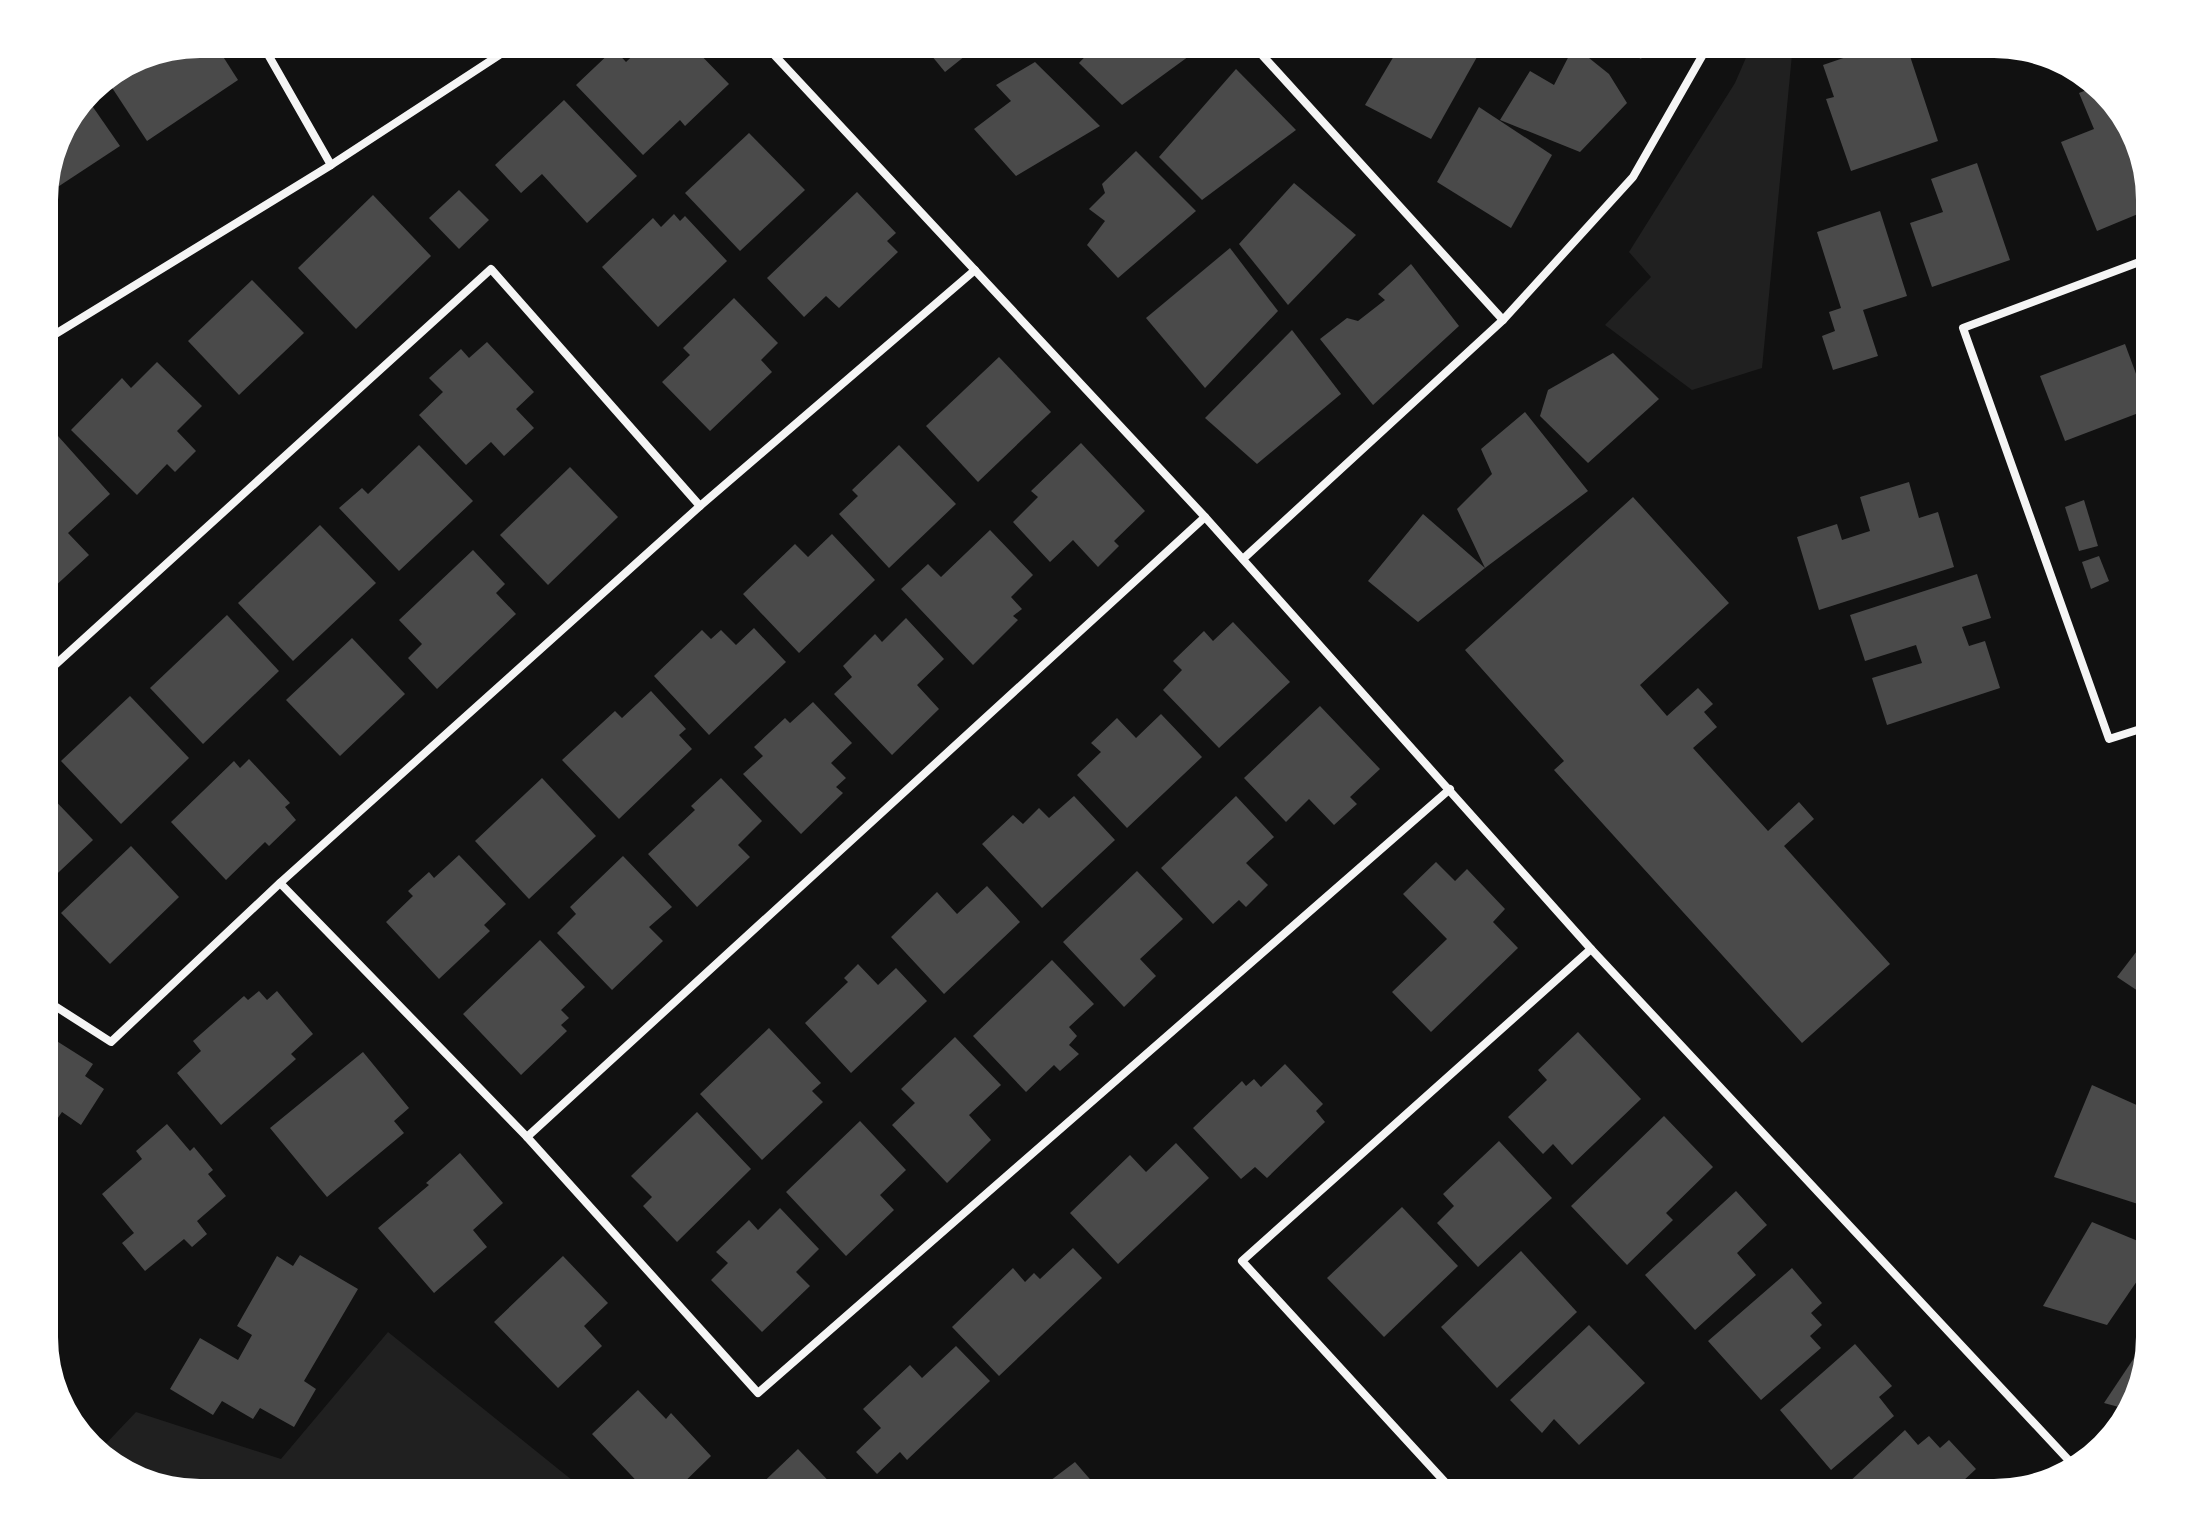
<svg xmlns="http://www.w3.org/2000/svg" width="2194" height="1537" viewBox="0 0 2194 1537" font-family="'Titillium Web',sans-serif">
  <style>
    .green { fill: #202020 }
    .building { fill: #4a4a4a }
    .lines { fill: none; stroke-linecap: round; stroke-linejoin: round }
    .minor { stroke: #f5f5f5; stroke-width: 8 }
  </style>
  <rect width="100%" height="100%" fill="#111"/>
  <!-- green -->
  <g class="green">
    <path d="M1752,44H1793L1762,368L1692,390L1605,325L1651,277L1629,252L1735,83Z"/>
    <path d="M388,1332L588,1493H200L105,1461L98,1452L136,1412L281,1459Z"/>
  </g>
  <!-- building -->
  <g class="building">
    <path d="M200,44H215L238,80L147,141L107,80L147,55Z"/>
    <path d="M645,44H690L729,84L685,126L680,120L643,155L576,85L614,49L626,62Z"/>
    <path d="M922,44H980L945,72Z"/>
    <path d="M1097,44H1192L1196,51L1122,105L1079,63Z"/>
    <path d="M1401,44H1455L1477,57L1431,139L1365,105Z"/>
    <path d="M1616,44H1649L1641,59Z"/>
    <path d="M1884,44H1906L1938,141L1851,171L1826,99L1834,97L1823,65Z"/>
    <path d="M1574,46L1609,74L1627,103L1580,152L1500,120L1530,71L1554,85Z"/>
    <path d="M1035,62L1100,126L1016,176L974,129L1011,101L996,85Z"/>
    <path d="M1236,69L1296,130L1202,200L1159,157Z"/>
    <path d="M2097,86L2134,131L2150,200V209L2097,231L2061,142L2094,129L2079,93Z"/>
    <path d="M86,97L120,146L44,196V189L60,131Z"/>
    <path d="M564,100L637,176L587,223L542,174L521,193L495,165Z"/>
    <path d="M1479,107L1552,155L1511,228L1437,182Z"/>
    <path d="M749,133L805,190L740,251L685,193Z"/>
    <path d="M1136,151L1196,211L1118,278L1087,245L1105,221L1089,209L1105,193L1102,184Z"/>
    <path d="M1977,163L2010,260L1932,287L1910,223L1943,212L1931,179Z"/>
    <path d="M1294,183L1356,235L1288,305L1239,244Z"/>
    <path d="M459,190L489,220L459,249L429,218Z"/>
    <path d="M857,192L896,233L887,241L898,252L839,308L826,296L804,317L767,278Z"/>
    <path d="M373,195L431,256L356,329L298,268Z"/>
    <path d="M1880,211L1907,296L1863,310L1878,356L1833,370L1822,336L1835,331L1829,312L1841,308L1817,232Z"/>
    <path d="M674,214L680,221L685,216L727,261L658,327L602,267L653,218L661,227Z"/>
    <path d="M1230,248L1278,311L1205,388L1146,318Z"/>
    <path d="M1411,264L1459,326L1373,405L1320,339L1347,318L1358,321L1385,300L1378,294Z"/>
    <path d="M252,280L304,333L239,395L188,341Z"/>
    <path d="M734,298L778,343L761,360L772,372L710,431L662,382L690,355L683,348Z"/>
    <path d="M1292,330L1341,394L1257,464L1205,418Z"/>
    <path d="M487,342L534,392L516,409L534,428L504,456L491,442L466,465L419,415L443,392L429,378L461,349L469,358Z"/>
    <path d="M2125,344L2149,409L2065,441L2040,376Z"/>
    <path d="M1613,353L1659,399L1588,463L1540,416L1548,390Z"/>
    <path d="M999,357L1051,412L978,482L926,426Z"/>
    <path d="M157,362L202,406L177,431L196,451L175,472L167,464L137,495L71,430L122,378L131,388Z"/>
    <path d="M1525,412L1588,491L1485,568L1418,622L1368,581L1423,514L1485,568L1457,509L1492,474L1481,449Z"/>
    <path d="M58,436L110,494L68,533L89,555L52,589L44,580V449Z"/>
    <path d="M1081,443L1145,511L1114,541L1119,546L1098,567L1073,540L1050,562L1013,522L1038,497L1031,491Z"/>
    <path d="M419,445L473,501L399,571L339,508L362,488L368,494Z"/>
    <path d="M899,445L956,504L889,568L839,514L858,496L852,490Z"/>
    <path d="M570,467L618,517L548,585L500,535Z"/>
    <path d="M1909,482L1919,518L1938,512L1954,567L1819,610L1797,537L1837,524L1842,540L1870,531L1860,497Z"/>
    <path d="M1633,497L1729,603L1640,685L1667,716L1698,688L1713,704L1704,712L1717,727L1693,748L1768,831L1799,802L1814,819L1784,846L1890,964L1802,1043L1554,770L1564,761L1465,650Z"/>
    <path d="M2084,500L2098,546L2079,551L2065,507Z"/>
    <path d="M320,525L376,583L293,661L238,603Z"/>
    <path d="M990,530L1033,575L1011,597L1022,609L1013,616L1018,620L973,665L901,589L928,564L941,577Z"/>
    <path d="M832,534L875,580L799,653L743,594L795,544L808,557Z"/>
    <path d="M473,550L505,584L496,593L516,614L437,689L408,658L422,644L399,620Z"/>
    <path d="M2099,556L2109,581L2091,589L2082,562Z"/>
    <path d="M1977,574L1991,618L1962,627L1969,646L1985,641L2000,688L1887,725L1872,678L1922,663L1916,645L1865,661L1850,615Z"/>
    <path d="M227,615L279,671L203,744L150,688Z"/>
    <path d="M906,618L944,659L917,685L939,709L892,755L834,694L852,677L843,666L875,634L882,642Z"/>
    <path d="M1233,622L1290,682L1219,748L1163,690L1182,670L1173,661L1204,631L1213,641Z"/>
    <path d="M754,628L786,662L709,735L654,676L702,630L711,639L721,630L736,645Z"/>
    <path d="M352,638L405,694L340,756L286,700Z"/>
    <path d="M651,691L686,729L679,735L692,749L619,819L562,760L615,711L622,718Z"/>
    <path d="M130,696L189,758L121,824L61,761Z"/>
    <path d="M813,702L852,743L831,763L846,778L836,787L843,793L801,834L743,774L763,756L754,747L785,718L790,723Z"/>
    <path d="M1320,706L1380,769L1350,797L1357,804L1334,825L1309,799L1286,822L1244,778Z"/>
    <path d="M1161,714L1202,757L1127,828L1077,775L1101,752L1091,743L1117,718L1136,738Z"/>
    <path d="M249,759L290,803L285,807L296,820L269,846L265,842L226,880L171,822L234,761L240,768Z"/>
    <path d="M542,778L596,836L529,899L475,841Z"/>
    <path d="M721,778L762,821L738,845L750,857L697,907L648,854L695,810L691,806Z"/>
    <path d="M44,789L93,840L44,886Z"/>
    <path d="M1074,796L1115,840L1042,908L982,844L1013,815L1023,824L1039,808L1049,818Z"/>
    <path d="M1236,796L1274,837L1246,863L1268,885L1246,907L1239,900L1213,924L1161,868Z"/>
    <path d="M131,846L179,897L110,964L61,913Z"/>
    <path d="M459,855L506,904L484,925L490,931L439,979L386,922L413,896L408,891L429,872L434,878Z"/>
    <path d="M623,856L672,907L649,927L663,941L612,990L557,933L576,914L570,907Z"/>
    <path d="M1436,862L1455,881L1467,869L1505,909L1493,922L1518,948L1431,1032L1392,992L1447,939L1403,894Z"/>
    <path d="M1137,871L1183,919L1140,959L1156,976L1124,1007L1063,942Z"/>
    <path d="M987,886L1020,922L944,994L891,937L937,892L957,914Z"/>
    <path d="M2150,934V999L2117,977Z"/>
    <path d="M540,940L585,987L561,1010L569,1018L561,1025L567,1031L521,1075L463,1014Z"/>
    <path d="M1052,960L1094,1004L1069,1027L1077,1036L1069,1045L1079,1054L1060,1071L1054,1065L1026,1092L973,1036Z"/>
    <path d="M858,964L878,985L896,968L927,1001L851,1073L805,1023L848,982L844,978Z"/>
    <path d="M259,991L267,1000L277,991L313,1034L291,1054L296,1059L221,1125L177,1073L201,1051L193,1041L244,996L248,1000Z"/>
    <path d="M769,1028L821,1083L812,1091L823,1102L762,1160L700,1094Z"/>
    <path d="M1578,1032L1641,1099L1572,1165L1553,1144L1543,1154L1508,1117L1547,1080L1538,1070Z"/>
    <path d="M44,1033L93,1064L85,1076L104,1089L81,1125L62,1112L49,1131L44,1128Z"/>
    <path d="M955,1037L1001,1085L969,1115L991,1140L947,1183L892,1125L915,1103L901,1089Z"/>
    <path d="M363,1052L409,1108L394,1121L404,1133L327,1197L270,1128Z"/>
    <path d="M1285,1064L1323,1104L1316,1111L1325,1122L1267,1178L1255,1167L1241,1179L1193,1128L1242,1081L1246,1086L1254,1079L1261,1087Z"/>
    <path d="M2092,1085L2150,1111V1189L2138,1204L2054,1177Z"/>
    <path d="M697,1112L751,1169L677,1242L643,1206L652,1197L631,1176Z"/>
    <path d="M1664,1116L1713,1167L1666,1213L1673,1220L1627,1265L1571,1206Z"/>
    <path d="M860,1121L906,1170L880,1195L894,1210L846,1256L786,1192Z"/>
    <path d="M167,1124L190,1151L194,1147L213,1170L208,1174L226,1196L197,1221L207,1234L192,1247L184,1239L145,1271L122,1243L134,1233L102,1194L142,1159L136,1151Z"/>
    <path d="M1499,1141L1552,1198L1478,1267L1437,1223L1454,1206L1443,1194Z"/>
    <path d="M1176,1143L1209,1178L1118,1264L1070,1213L1130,1155L1146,1172Z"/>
    <path d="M460,1153L503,1203L473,1230L487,1247L434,1293L378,1228L429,1185L426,1183Z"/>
    <path d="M1736,1191L1767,1225L1737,1253L1756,1275L1695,1330L1645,1275Z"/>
    <path d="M1402,1207L1458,1266L1384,1337L1327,1278Z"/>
    <path d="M780,1208L819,1249L796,1272L810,1286L762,1332L711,1280L728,1263L716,1252L749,1220L758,1230Z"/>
    <path d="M2092,1222L2150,1246V1262L2107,1325L2043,1306Z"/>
    <path d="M1073,1248L1102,1278L999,1376L952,1327L1013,1268L1025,1282L1034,1273L1040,1279Z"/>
    <path d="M1521,1251L1577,1312L1497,1388L1441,1327Z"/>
    <path d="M300,1255L358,1289L304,1381L316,1389L294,1427L260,1408L253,1419L222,1401L213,1415L170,1389L200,1338L238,1360L252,1335L237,1326L277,1256L293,1266Z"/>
    <path d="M563,1256L608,1303L584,1326L602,1346L558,1388L494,1322Z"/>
    <path d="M1792,1268L1822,1303L1811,1313L1822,1325L1810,1336L1821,1348L1761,1400L1708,1341Z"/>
    <path d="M1589,1325L1645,1383L1579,1445L1554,1419L1542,1433L1510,1400Z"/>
    <path d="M2150,1334L2126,1409L2104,1403Z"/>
    <path d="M1855,1344L1892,1386L1879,1397L1894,1416L1831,1470L1780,1410Z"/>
    <path d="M956,1346L990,1381L907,1460L900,1452L877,1474L856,1452L881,1428L863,1409L910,1365L922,1378Z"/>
    <path d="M638,1390L666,1419L671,1413L711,1456L673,1493H648L592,1434Z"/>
    <path d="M1905,1430L1918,1445L1929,1436L1940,1448L1949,1440L1976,1469L1950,1493H1853L1846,1485Z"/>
    <path d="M798,1449L840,1493H752Z"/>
    <path d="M1075,1462L1102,1493H1034Z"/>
  </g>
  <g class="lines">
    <!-- minor -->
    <g class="minor">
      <path d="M262,44L331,165"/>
      <path d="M764,44L1205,517L1591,949L2075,1467"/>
      <path d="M1252,44L1503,320"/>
      <path d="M2150,258L1963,328L2109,739L2150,726"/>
      <path d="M44,341L331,165L516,44"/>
      <path d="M1243,559L1503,320L1633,177L1709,44"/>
      <path d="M44,675L491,269L700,506"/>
      <path d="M280,883L527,1137L758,1393L1450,789"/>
      <path d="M44,999L111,1042L280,883L700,506L975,270"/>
      <path d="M527,1137L1205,517"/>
      <path d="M52,1377L68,1402"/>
      <path d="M1455,1493L1242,1261L1591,949"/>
    </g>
  </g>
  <!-- crop -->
  <path d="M0 0H2194V1537H0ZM200 58H1994A142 142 0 0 1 2136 200V1337A142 142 0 0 1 1994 1479H200A142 142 0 0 1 58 1337V200A142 142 0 0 1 200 58Z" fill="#fff" fill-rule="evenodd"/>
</svg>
